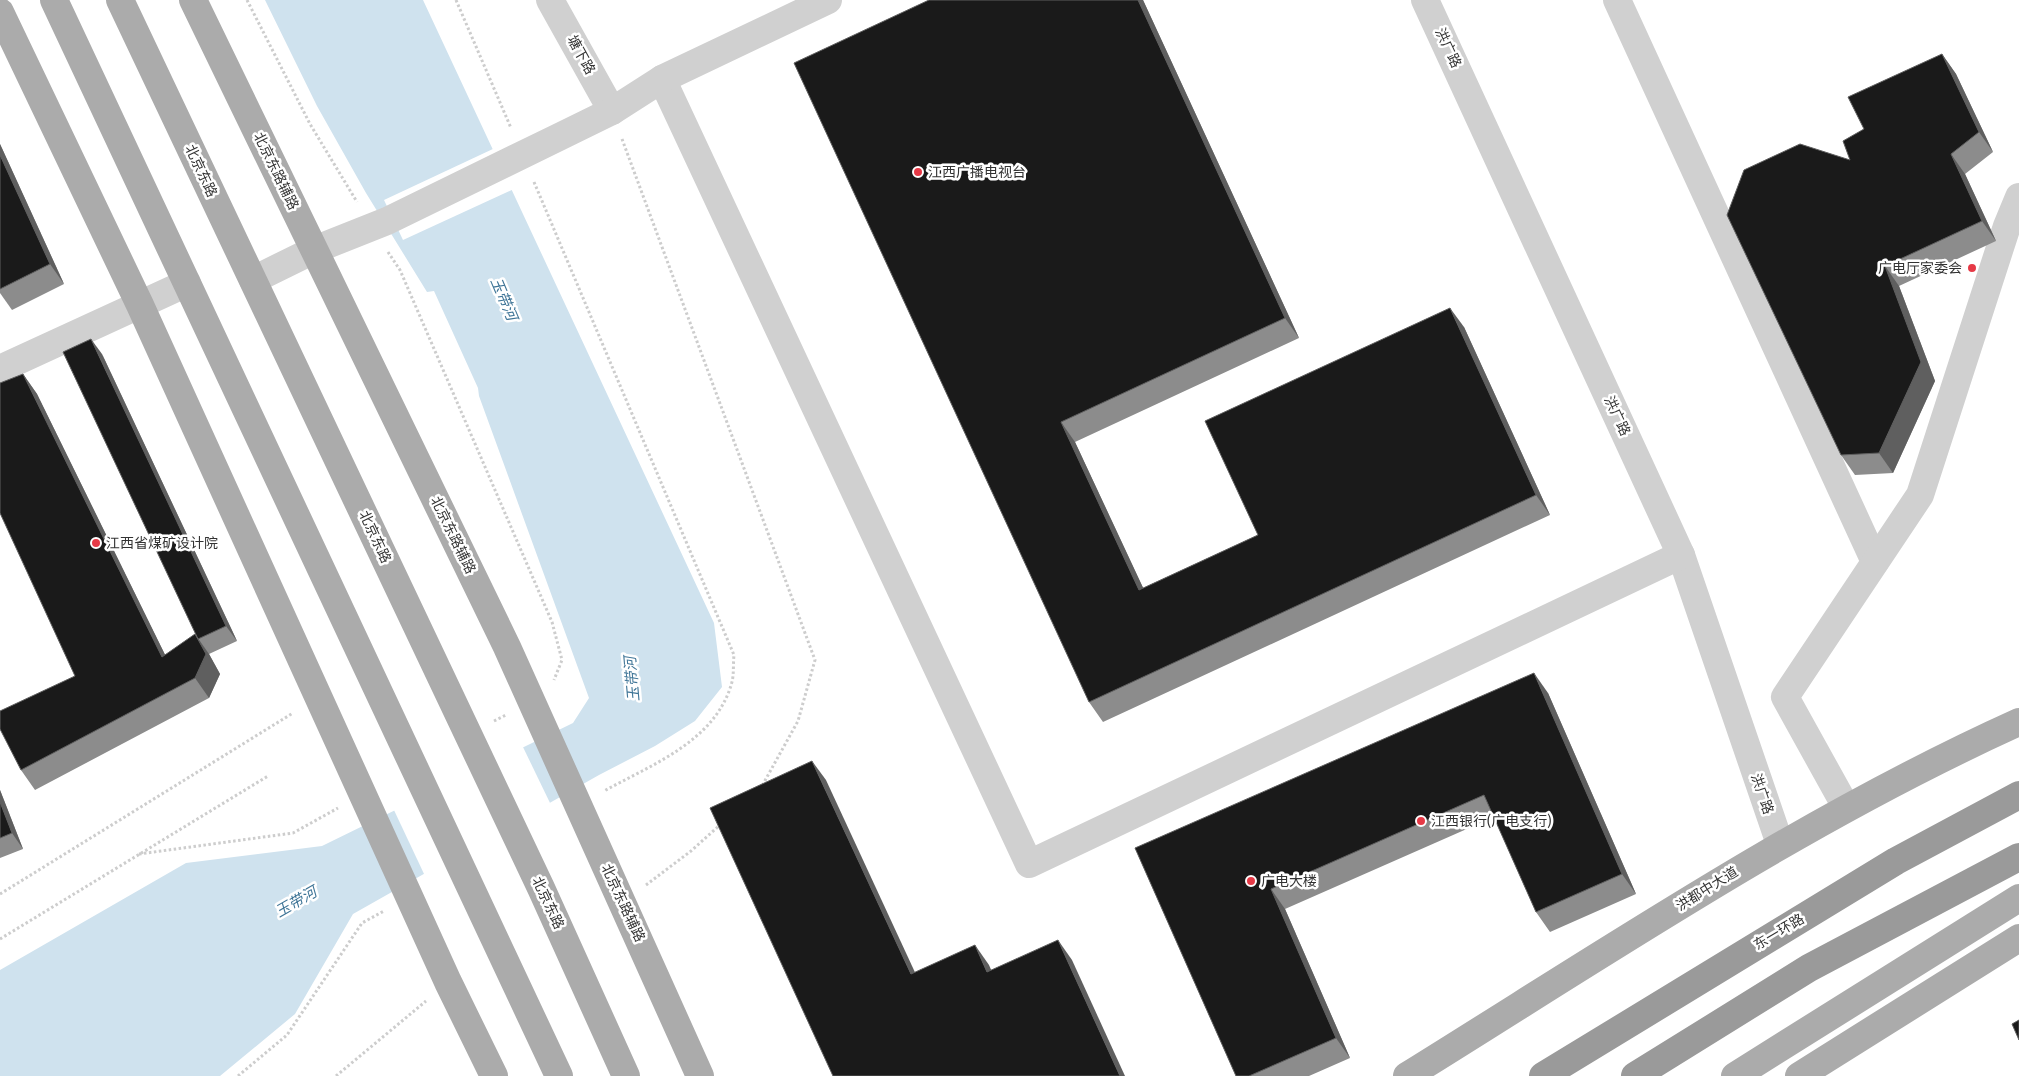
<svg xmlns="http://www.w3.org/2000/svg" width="2019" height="1076" viewBox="0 0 2019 1076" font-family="'Fira Sans Condensed','Noto Sans SC',sans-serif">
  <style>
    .water { fill: #cfe2ee }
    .pier { fill: #fff }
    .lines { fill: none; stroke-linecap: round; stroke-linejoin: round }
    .path { stroke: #cdcdcd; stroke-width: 3; stroke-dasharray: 2.5 2.5; stroke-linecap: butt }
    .minor { stroke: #d0d0d0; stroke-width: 28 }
    .major { stroke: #ababab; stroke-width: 28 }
    .highway { stroke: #9a9a9a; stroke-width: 28 }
    .wall { fill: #8c8c8c }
    .shaded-wall { fill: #5f5f5f }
    .building { fill: #1a1a1a; stroke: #5f5f5f }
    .poi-dot { fill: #e63946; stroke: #fff; stroke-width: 2 }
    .labels { text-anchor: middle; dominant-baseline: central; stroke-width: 5; stroke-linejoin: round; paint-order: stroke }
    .street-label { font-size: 14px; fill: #333; stroke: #fff }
    .poi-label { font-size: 14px; fill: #333; stroke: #fff; text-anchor: start }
    .water-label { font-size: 15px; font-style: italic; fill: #3f7597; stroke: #fff }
  </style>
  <rect width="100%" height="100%" fill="#fff"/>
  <!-- water -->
  <path class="water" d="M265,0H423L714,623L722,687L695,721L655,746L599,775L353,914L295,1014L220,1076H0V970L186,863L322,846L573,723L589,698L479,396L478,388L434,291L427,292L366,193L317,106Z"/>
  <!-- pier -->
  <g class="pier">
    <path d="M495,148L514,189L403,240L384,200Z"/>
    <path d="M522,745L551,805L425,876L393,808Z"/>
  </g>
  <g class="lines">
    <!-- path -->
    <g class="path">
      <path d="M247,0L310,124L357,202"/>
      <path d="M456,0L511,128"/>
      <path d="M622,139L815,660L798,721L762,786"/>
      <path d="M534,182L734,655C733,664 734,674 732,682C716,741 653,764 604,791"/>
      <path d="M388,252L400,270L552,622L562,660L554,680"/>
      <path d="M494,721L506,715"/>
      <path d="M139,854L293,833L338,808"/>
      <path d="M646,885L691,851L721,824"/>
      <path d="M0,894L293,713"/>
      <path d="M0,939L268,776"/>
      <path d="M238,1076L287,1035L362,923L384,911"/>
      <path d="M336,1076L426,1001"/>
    </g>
    <!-- minor -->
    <g class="minor">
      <path d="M550,0L612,111"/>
      <path d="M1425,0L1681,555L1780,844"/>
      <path d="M1617,0L1875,562"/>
      <path d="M662,79L1029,864L1681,555"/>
      <path d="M253,280L314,250L387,221L559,137L612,111L662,79L828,0"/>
      <path d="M0,369L187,283"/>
      <path d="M1846,807L1785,697L1920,495L2007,226L2019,197"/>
    </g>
    <!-- major -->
    <g class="major">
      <path d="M54,0L559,1076"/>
      <path d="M120,0L541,888L626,1076"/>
      <path d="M193,0L507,647L700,1076"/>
      <path d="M0,12L140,305L448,982L494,1076"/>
      <path d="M1407,1076C1607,952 1804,819 2019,722"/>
      <path d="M1735,1076L2019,898"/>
      <path d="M1799,1076L2019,938"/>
    </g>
    <!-- highway -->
    <g class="highway">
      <path d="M1543,1076L1896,861L2019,795"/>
      <path d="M1635,1076L1809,968L2019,857"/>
    </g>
  </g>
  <!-- wall -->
  <g class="wall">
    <path d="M929,0H1143L1299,338L1075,442L1143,588L1258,535L1464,327L1550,515L1103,722L1089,702Z"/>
    <path d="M1942,54L1956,74L1993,152L1965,174L1996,241L1899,286L1935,381L1893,473L1855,475L1841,455L1850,160L1864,129Z"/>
    <path d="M0,144L64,284L12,310L0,293Z"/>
    <path d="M102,354L237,641L209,654L220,674L209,698L35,790L21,770L75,676L23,374L37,394L165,655L198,639Z"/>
    <path d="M1548,693L1636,894L1550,932L1536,912L1494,817L1285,909L1350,1058L1309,1076H1236L1135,848Z"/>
    <path d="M0,790L23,849L0,858Z"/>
  </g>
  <!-- shaded-wall -->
  <g class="shaded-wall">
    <path d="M1138,0H1143L1299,338L1285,318Z"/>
    <path d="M1942,54L1956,74L1993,152L1979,132Z"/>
    <path d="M0,144L64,284L50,264L0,155Z"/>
    <path d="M1951,154L1965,174L1996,241L1982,221Z"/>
    <path d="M1885,266L1899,286L1935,381L1893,473L1879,453Z"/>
    <path d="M1450,308L1464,327L1550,515L1536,495Z"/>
    <path d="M91,339L102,354L237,641L226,626Z"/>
    <path d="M23,374L37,394L176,677L162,657Z"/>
    <path d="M1061,422L1075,442L1153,609L1139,590Z"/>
    <path d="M195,634L209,654L220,674L209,698L195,678Z"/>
    <path d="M1534,673L1548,693L1636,894L1622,874Z"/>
    <path d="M812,761L826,780L925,994L911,974Z"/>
    <path d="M0,790L23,849L12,833L0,802Z"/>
    <path d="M1271,889L1285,909L1350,1058L1336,1038Z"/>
    <path d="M1058,940L1072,960L1125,1076H1120Z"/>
    <path d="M975,945L989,965L1001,992L987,972Z"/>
  </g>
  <!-- building -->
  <g class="building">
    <path d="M929,0H1138L1285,318L1061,422L1139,590L1258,535L1205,421L1450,308L1536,495L1089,702L794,63Z"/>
    <path d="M1942,54L1979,132L1951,154L1982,221L1885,266L1921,362L1879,453L1841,455L1727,215L1744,170L1800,144L1850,160L1843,141L1864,129L1848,97Z"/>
    <path d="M0,155L50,264L0,289Z"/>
    <path d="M91,339L226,626L198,639L63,352Z"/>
    <path d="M23,374L162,657L195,634L206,654L195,678L21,770L0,729V711L75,676L0,513V383Z"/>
    <path d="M1534,673L1622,874L1536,912L1484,795L1271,889L1336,1038L1249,1076H1236L1135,848Z"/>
    <path d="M812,761L911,974L975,945L987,972L1058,940L1120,1076H833L710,808Z"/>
    <path d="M0,802L12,833L0,838Z"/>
    <path d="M2019,1020V1040L2012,1024Z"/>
  </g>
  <!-- markers -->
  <g class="poi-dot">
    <circle cx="918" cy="172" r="5"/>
    <circle cx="1972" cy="268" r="5"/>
    <circle cx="96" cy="543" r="5"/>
    <circle cx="1421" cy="821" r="5"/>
    <circle cx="1251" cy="881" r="5"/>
  </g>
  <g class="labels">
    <!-- street labels -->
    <g class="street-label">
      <text transform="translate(1448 48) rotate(65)">洪广路</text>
      <text transform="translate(581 55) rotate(61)">塘下路</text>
      <text transform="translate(201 171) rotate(65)">北京东路</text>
      <text transform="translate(276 171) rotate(64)">北京东路辅路</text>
      <text transform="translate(1617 416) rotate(65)">洪广路</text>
      <text transform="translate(453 535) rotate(64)">北京东路辅路</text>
      <text transform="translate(375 537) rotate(65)">北京东路</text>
      <text transform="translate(1762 794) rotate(71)">洪广路</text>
      <text transform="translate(1707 889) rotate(-32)">洪都中大道</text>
      <text transform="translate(548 903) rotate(65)">北京东路</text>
      <text transform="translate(623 903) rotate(65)">北京东路辅路</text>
      <text transform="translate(1779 932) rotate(-31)">东一环路</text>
    </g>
    <!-- poi labels -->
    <g class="poi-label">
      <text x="928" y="172">江西广播电视台</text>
      <text x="1962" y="268" text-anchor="end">广电厅家委会</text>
      <text x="106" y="543">江西省煤矿设计院</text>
      <text x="1431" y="821">江西银行(广电支行)</text>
      <text x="1261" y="881">广电大楼</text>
    </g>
    <!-- water labels -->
    <g class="water-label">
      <text transform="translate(504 299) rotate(67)">玉带河</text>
      <text transform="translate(632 679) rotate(-95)">玉带河</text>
      <text transform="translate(296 902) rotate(-30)">玉带河</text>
    </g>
  </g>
</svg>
